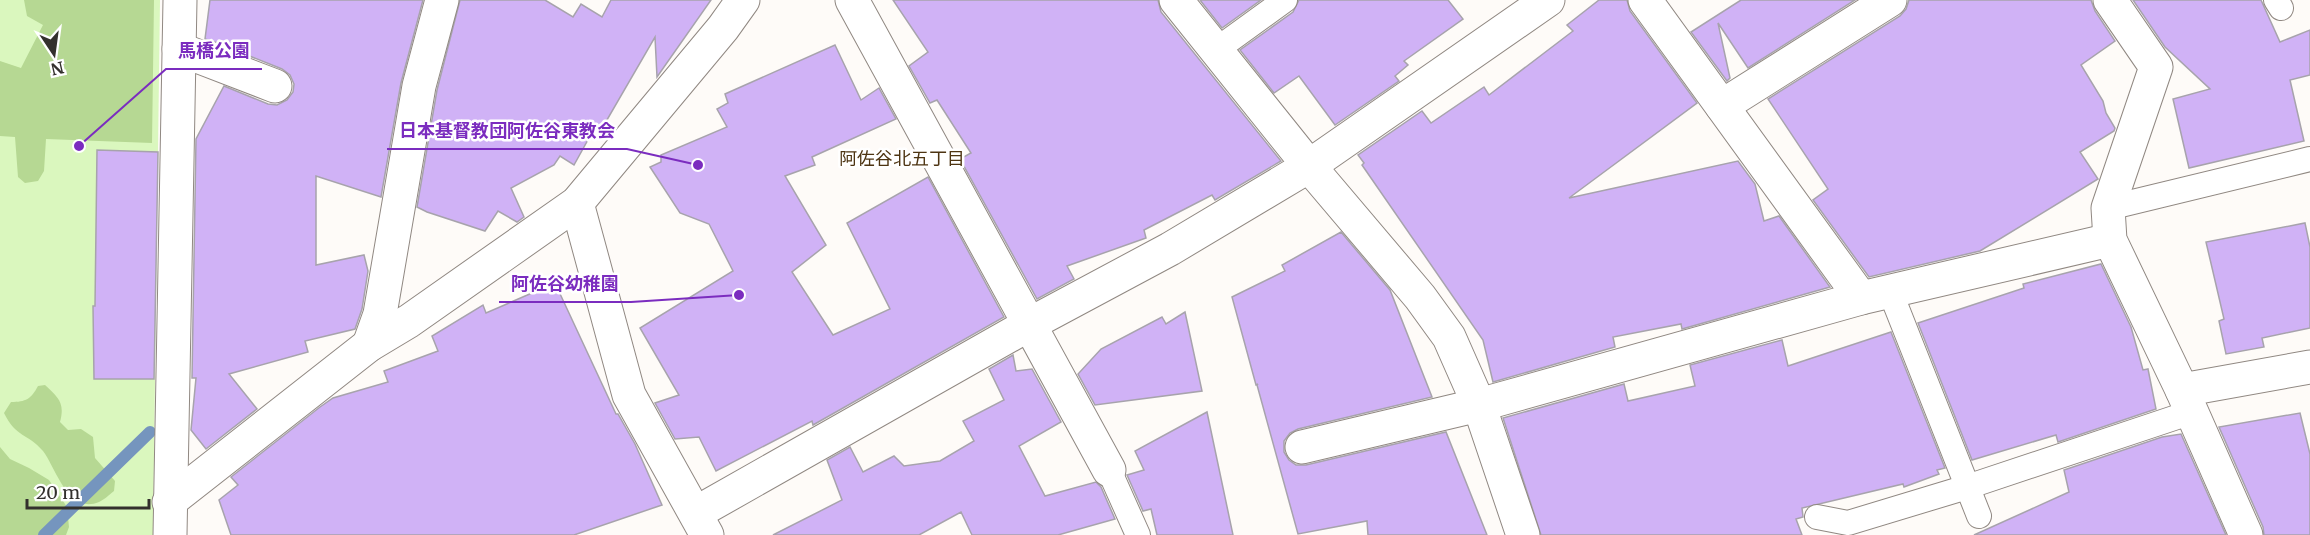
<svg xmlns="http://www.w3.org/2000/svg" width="2310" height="535" viewBox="0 0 2310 535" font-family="Merriweather,'Noto Sans JP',serif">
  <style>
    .green { fill: #daf7be }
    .forest { fill: #b6d893 }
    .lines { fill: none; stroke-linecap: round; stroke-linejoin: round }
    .stream { stroke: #7595be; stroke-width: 12 }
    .building { fill: #d0b2f6; stroke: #a7a3ac; stroke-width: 1.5 }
    .lane-casing { stroke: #908882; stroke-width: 26 }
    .street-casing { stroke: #908882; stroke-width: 35 }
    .lane { stroke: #fff; stroke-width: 24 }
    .street { stroke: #fff; stroke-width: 33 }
    .labels { text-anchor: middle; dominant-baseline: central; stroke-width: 5; stroke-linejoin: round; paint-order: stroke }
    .neighbourhood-label { font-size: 18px; fill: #4d3412; stroke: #fff }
    .leader { fill: none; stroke: #7b2cbf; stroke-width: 2 }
    .callout-dot { fill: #7b2cbf; stroke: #fff; stroke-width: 2 }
    .callout-label { font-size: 18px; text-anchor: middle; font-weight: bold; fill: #7b2cbf; stroke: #fff; stroke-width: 5; stroke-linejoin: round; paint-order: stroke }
  </style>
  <rect width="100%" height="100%" fill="#fefbf8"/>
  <!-- green -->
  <path class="green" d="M0,0H160L153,535H0Z"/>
  <!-- forest -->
  <g class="forest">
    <path d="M24,0H154L152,143L46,139L44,171L38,181L25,183L18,177L15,137L0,136V61L21,68L43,25L27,16Z"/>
    <path d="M45,385C59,398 65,403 60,422L68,430L81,429L93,437L95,458L115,481L114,491C110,494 104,500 99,502C68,515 56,468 43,451C28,433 16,438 4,413L11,402C26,402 31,399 38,386Z"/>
    <path d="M0,447L10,459L29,468L49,480L67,507L69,527L66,535H0Z"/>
  </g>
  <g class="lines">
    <!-- stream -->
    <path class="stream" d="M44,535L150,432"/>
  </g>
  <!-- building -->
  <g class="building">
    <path d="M210,0H423L401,83L381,197L316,176V265L364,255L368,271L362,309L355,329L305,341L308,352L229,374L257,409L206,449L191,430L196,378H192L196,139L224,86L268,104L277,105L287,100L293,92L294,84L290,75L282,69L242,53L243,51L205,39Z"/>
    <path d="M460,0H545L573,17L581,4L602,17L611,0H711L657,77L655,37L600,132L594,129L574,165L560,156L554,165L511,188L524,217L517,222L498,211L485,231L427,212L417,207L437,90Z"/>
    <path d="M893,0H1158L1161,12L1281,161L1215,200L1212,195L1144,230L1146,238L1067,266L1074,279L1037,299L960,159L971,153L937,100L930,103L909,66L928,52Z"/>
    <path d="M1200,0H1261L1222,28Z"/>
    <path d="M1299,0H1448L1463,19L1404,61L1408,65L1395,76L1399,81L1335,125L1299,76L1274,93L1240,50L1293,12Z"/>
    <path d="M1599,0H1627L1630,11L1697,103L1569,198L1738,161L1755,184L1764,221L1779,216L1830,287L1682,329L1681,324L1613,337L1615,347L1493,382L1483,340L1362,165L1364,163L1358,155L1422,111L1431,123L1484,87L1489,95L1573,31L1567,25Z"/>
    <path d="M1741,0H1855L1748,68L1718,23L1730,78L1727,81L1691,32Z"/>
    <path d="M1909,0H2091L2095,11L2115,41L2081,65L2103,101L2106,113L2115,128L2114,131L2080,152L2098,179L1980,251L1869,277L1813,200L1828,189L1768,99L1900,16L1906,9Z"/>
    <path d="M2133,0H2261L2280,42L2310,30V75L2290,80L2304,141L2189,168L2173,99L2210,89L2165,47Z"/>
    <path d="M835,45L861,100L879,88L896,119L812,157L815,165L785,176L826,245L792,272L833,335L890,309L847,223L928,177L1004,317L813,425L812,421L716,471L699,437L675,439L655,403L679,395L640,328L733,271L709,224L680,213L650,167L661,162V155L727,127L717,109L728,103L725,94Z"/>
    <path d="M97,150L158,152L154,379H94L93,306H95Z"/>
    <path d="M2305,223L2310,247V328L2262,338L2264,347L2226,354L2219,321L2224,319L2206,242Z"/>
    <path d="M1341,232L1390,290L1432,397L1298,429L1290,433L1284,441V452L1289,460L1296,465H1306L1446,432L1487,535H1368L1367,521L1298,534L1257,385L1258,384L1256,385L1232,297L1285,271L1282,265Z"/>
    <path d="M2101,264L2131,327L2143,370L2148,369L2156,409L2058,442L2056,435L1972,460L1918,323L2024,288L2023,284Z"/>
    <path d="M555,283L616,414H618L635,444L662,505L574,535H231L219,500L238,485L231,477L320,407L333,398L388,382L384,371L438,351L432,336L483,305L486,313Z"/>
    <path d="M1185,312L1202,391L1095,405L1078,374L1101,349L1162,317L1166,324Z"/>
    <path d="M1891,332L1945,468L1937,470L1939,474L1904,487L1903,484L1802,508L1803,517L1796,519L1802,535H1541L1503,418L1624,384L1628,401L1695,386L1690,365L1782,340L1788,366Z"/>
    <path d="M1013,355L1016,371L1032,369L1061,422L1019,446L1045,496L1096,482L1101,487L1115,519L1058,535H972L961,512L919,535H773L842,500L827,460L850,447L863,472L894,456L904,466L940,461L974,441L963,421L1004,400L989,369Z"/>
    <path d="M1207,412L1233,535H1157L1151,509L1143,511L1127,475L1144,470L1135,451Z"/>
    <path d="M2300,413L2310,454V535H2264L2263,527L2219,427Z"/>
    <path d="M2181,434L2226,535H1974L2069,492L2064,470L2162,437Z"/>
  </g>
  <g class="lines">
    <!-- lane casing -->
    <g class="lane-casing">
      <g id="lane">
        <path d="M2276,0L2281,8"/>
        <path d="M1216,50L1285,0"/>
        <path d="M2108,208L2310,159"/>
        <path d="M1890,291L1979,516"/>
        <path d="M1109,470L1138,535"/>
        <path d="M1817,517L1848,523L1967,487L2192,412"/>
      </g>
    </g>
    <!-- street casing -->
    <g class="street-casing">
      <g id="street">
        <path d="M852,0L1109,470"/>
        <path d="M1176,0L1309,166L1420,297L1449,337L1479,405L1523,535"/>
        <path d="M1645,0L1861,298"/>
        <path d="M2110,0L2156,67L2108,208L2110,240L2182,390L2246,535"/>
        <path d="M179,49L275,86"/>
        <path d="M1722,106L1890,0"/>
        <path d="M577,203L629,395L707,535"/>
        <path d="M369,345L380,314L419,86L442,0"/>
        <path d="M2182,390L2310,367"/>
        <path d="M1302,447L1479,405L1861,298L2110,240"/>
        <path d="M169,502L369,345L409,321L577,203L723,28L743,0"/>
        <path d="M696,513L1028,325L1170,249L1309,166L1548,0"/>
        <path d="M170,535L180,0"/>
      </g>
    </g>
    <!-- lane -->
    <use href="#lane" class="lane"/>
    <!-- street -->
    <use href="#street" class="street"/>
  </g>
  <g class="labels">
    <!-- neighbourhood labels -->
    <g class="neighbourhood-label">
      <text x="902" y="158">阿佐谷北五丁目</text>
    </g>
  </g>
  <!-- callouts -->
  <path class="leader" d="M79 146L166 69H262M698 165L627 149H387M739 295L631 302H499"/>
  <g class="callout-dot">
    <circle cx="79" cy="146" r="6"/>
    <circle cx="698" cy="165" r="6"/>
    <circle cx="739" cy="295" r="6"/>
  </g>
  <g class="callout-label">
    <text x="214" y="57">馬橋公園</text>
    <text x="507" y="137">日本基督教団阿佐谷東教会</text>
    <text x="565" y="290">阿佐谷幼稚園</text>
  </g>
  <!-- north arrow -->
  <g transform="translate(54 54) rotate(167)" stroke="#ffffff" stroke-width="4.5" paint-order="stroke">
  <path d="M0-4.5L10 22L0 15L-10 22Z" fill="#33302d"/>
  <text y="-9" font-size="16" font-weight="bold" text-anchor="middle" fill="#33302d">N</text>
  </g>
  <!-- scale -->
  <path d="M27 499v9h122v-9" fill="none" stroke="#33302d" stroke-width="3"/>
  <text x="36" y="499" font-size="18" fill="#33302d" stroke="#ffffff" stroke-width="4.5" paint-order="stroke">20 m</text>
</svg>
